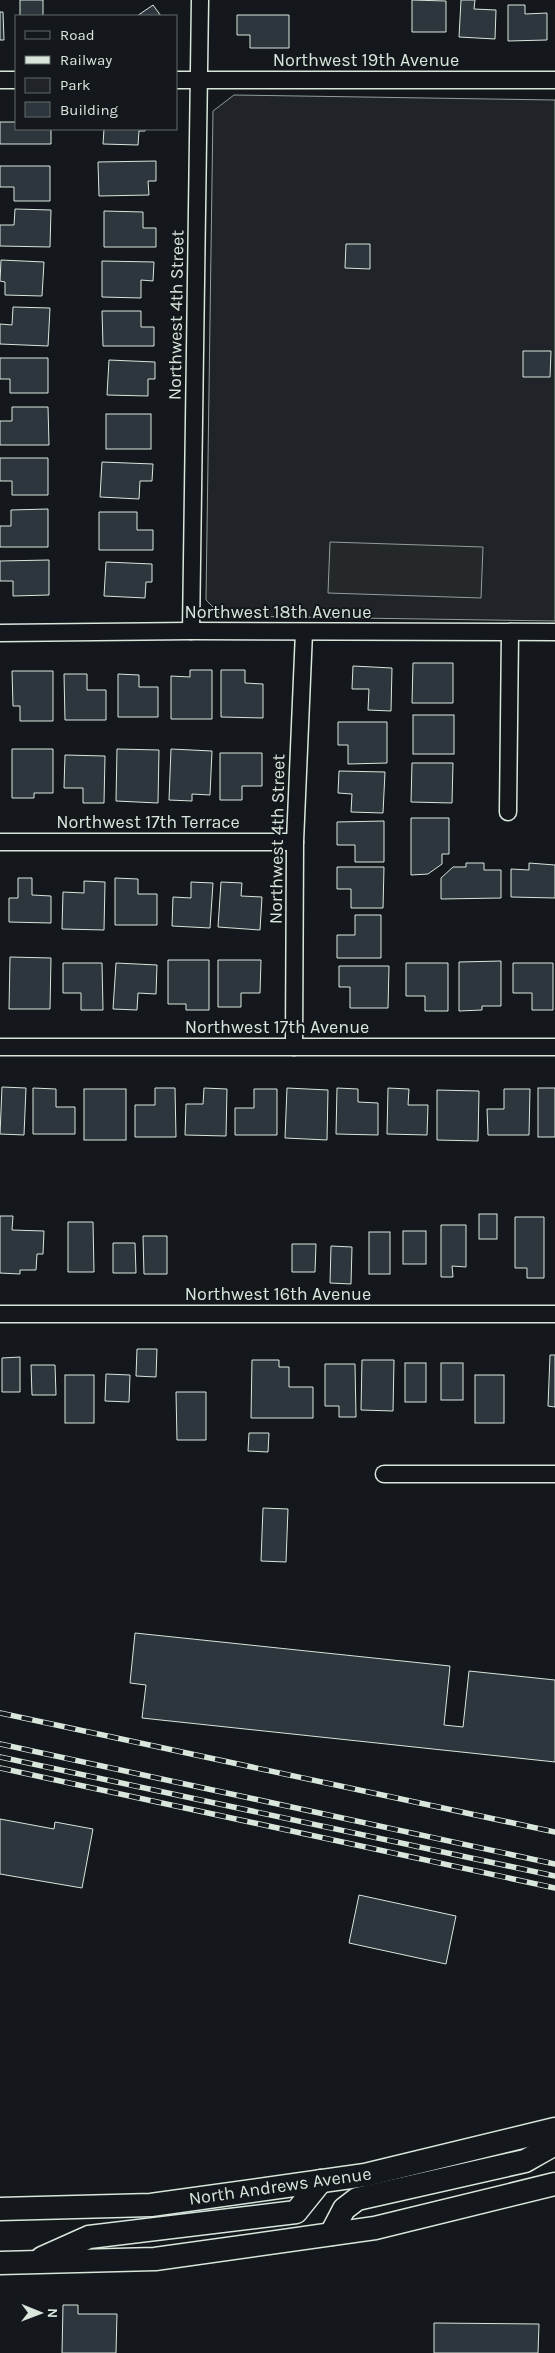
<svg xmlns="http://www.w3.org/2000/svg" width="555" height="2353" viewBox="0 0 555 2353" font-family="Karla,sans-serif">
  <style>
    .green { fill: #202428; stroke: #939e99 }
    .parking { fill: #24282b; stroke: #939e99 }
    .building { fill: #2c363c; stroke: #d8e6dc }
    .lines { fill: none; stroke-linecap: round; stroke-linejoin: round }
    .minor-casing { stroke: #d8e6dc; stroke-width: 19 }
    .secondary-casing { stroke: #d8e6dc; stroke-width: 25 }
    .minor { stroke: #14181c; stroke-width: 16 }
    .secondary { stroke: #14181c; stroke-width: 22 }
    .rail-casing { stroke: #d8e6dc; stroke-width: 5.5 }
    .rail { stroke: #14181c; stroke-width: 4; stroke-dasharray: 11; stroke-linecap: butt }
    .labels { text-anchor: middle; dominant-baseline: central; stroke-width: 4; stroke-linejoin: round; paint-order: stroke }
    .street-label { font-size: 18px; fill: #d8e6dc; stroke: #14181c }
  </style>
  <rect width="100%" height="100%" fill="#14181c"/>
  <!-- green -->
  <path class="green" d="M234,95L555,100V621L222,616L206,600L213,111Z"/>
  <!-- parking -->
  <path class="parking" d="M330,542L483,547L481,598L328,593Z"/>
  <!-- building -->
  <g class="building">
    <rect x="20" y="0" width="23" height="16"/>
    <path d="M412,0L446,1V32H412Z"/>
    <path d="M461,0H475L474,9L496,10L495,39L459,37Z"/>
    <path d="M153,5L161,16H137Z"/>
    <path d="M508,5H525V14L547,13V40L508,41Z"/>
    <path d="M0,12H3L4,40H0Z"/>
    <path d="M237,15H289V48H250V35H237Z"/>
    <path d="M16,107V129H51V144H0V122H16Z"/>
    <path d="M104,129H145V131H139L138,145L103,144Z"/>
    <path d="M156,161V181H148L149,195L99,196L98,162Z"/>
    <path d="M0,166H50V201H14V187H0Z"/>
    <path d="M15,209L51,210L50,247L0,246V225H14Z"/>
    <path d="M104,211L143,212V228H156V247H104Z"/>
    <path d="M346,244H370V269L345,268Z"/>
    <path d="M1,260L44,262L42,296L5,295V282L0,281Z"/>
    <path d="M102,261L154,262L153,281L141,280V298L102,297Z"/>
    <path d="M13,307L50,308L48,346L0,344V324L12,325Z"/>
    <path d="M102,311H141V327H154V346H103Z"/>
    <path d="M523,351H551L550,377H523Z"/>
    <path d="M0,358H48V393H10V379H0Z"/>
    <path d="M109,360L155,362V379H148V396L107,395Z"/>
    <path d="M12,407H48L49,445H0V421H12Z"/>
    <rect x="106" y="414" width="45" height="35"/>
    <path d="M0,458H48V495H12V481H0Z"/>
    <path d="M102,462L153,464L152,481H140L139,499L100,497Z"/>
    <path d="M48,509V547H0V526H11V510Z"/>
    <path d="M99,512H137V530H153V550H99Z"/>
    <path d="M49,560V595L13,596V581H0V561Z"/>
    <path d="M106,562L152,564V582H146L145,598L104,596Z"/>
    <path d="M413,663H453V703H412Z"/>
    <path d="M353,666L392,668L391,711L368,710L369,689H352Z"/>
    <path d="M190,670H212V719H171V676L190,677Z"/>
    <path d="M221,670H245V683L263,684V718L221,717Z"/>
    <path d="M12,671H53V721H20V706H13Z"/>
    <path d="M64,674H87V690H106V720H65Z"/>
    <path d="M118,674L139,675V687H158V717H118Z"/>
    <rect x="413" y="715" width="41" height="39"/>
    <path d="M338,722H387V763L348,764V745H338Z"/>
    <path d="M12,749H53V793H34V798H12Z"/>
    <path d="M117,749L159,750L158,803L116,801Z"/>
    <path d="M171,749L212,751L210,795L192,794V801L169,800Z"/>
    <path d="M220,753H262V786H242V800H220Z"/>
    <path d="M65,755L105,756L104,803H83V788H64Z"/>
    <path d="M412,763H453L452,803L411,802Z"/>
    <path d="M339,771L385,772L383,813L351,812L352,794L338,793Z"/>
    <path d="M411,818H449V854H442V864L428,874L411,875Z"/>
    <path d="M384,821V862H355V845H337V822Z"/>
    <path d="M466,863H484V870H501V898L441,899V878L453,867H466Z"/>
    <path d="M529,863L555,865V898L511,897V869L529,870Z"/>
    <path d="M337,867H384L383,908H351V889H337Z"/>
    <path d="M18,878H32V895L51,896V923L9,922V898H18Z"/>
    <path d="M115,878L138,879V894H157V925H115Z"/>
    <path d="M84,881L105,882L104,930L62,929L63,892L84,893Z"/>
    <path d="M191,882L213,883L210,928L172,926L173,897L191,898Z"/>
    <path d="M221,882L242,883L241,896L262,897L260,930L218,927Z"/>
    <path d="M355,915H381V958H337V935H355Z"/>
    <path d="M10,957L51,958L50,1009H9Z"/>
    <path d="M168,960H209V1010H186V1004H168Z"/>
    <path d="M218,960H261L260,993H241V1007H218Z"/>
    <path d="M501,961V1006H482V1010L459,1011V962Z"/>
    <path d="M63,963H102L103,1010H81V993H63Z"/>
    <path d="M116,963L157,965L156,994L138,993L137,1010L113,1009Z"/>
    <path d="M406,963H448V1011H425V996H406Z"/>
    <path d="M513,963H553V1010H532V993H513Z"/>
    <path d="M339,966H389L388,1008H350V987H339Z"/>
    <path d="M2,1087L26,1088L24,1135L0,1134Z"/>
    <path d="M33,1088L56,1089V1107H75V1134H33Z"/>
    <path d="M155,1088H175L176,1137H135V1105H155Z"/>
    <path d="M204,1088L227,1089L226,1136L185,1135L186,1104H203Z"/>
    <path d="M287,1088L328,1090L327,1140L285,1138Z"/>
    <path d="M337,1088L358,1089V1102L378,1103V1135L336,1134Z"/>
    <path d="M388,1088L409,1089L408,1105H428L427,1135L387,1134Z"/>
    <rect x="538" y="1088" width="17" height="49"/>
    <rect x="84" y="1089" width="42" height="51"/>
    <path d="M254,1089H277V1135H235V1108H254Z"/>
    <path d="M504,1089H530L529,1135H488L487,1109H504Z"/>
    <path d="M437,1090L479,1091L478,1141L437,1140Z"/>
    <rect x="479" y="1214" width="18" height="25"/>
    <path d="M0,1216H13L12,1230L44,1231L43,1254H37L36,1270H20V1274L0,1273Z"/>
    <path d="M515,1217H544V1278H527V1268H515Z"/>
    <path d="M68,1222H93L94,1272H68Z"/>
    <path d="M441,1225H466V1267L452,1266L453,1277H441Z"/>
    <rect x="403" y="1231" width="23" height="33"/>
    <rect x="369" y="1232" width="21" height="42"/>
    <path d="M143,1236H167V1274H144Z"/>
    <path d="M113,1243H135L136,1273H113Z"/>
    <path d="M292,1244H316L315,1272H292Z"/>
    <path d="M331,1246L352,1247L351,1284L330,1283Z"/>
    <path d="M137,1349H157L156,1377L136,1376Z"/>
    <path d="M550,1355H555V1407L548,1406Z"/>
    <path d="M20,1357V1392H2V1358Z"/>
    <path d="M252,1360H279V1367H289V1387H313V1418H251Z"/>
    <path d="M362,1360H394L393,1411L361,1410Z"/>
    <rect x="405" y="1363" width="21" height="39"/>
    <rect x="441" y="1363" width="22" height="37"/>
    <path d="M325,1364H355L356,1417H339V1406H325Z"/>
    <path d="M31,1365H55L56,1395H32Z"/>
    <path d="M106,1374L130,1375L129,1402L105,1401Z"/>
    <rect x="65" y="1375" width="29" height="48"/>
    <rect x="475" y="1375" width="29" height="48"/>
    <path d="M176,1392H206V1440H177Z"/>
    <path d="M249,1433H269L268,1452L248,1451Z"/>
    <path d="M263,1508L288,1509L286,1562L261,1561Z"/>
    <path d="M135,1633L450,1666L444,1725L463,1727L469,1671L555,1680V1762L142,1718L146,1685L130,1683Z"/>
    <path d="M0,1819L54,1829L55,1822L93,1829L82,1888L0,1874Z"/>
    <path d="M359,1895L456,1916L446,1964L349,1943Z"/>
    <path d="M63,2305H78V2314H117L116,2353H62Z"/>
    <path d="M434,2323L539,2324L538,2353H434Z"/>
  </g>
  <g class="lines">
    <!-- minor casing -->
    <g class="minor-casing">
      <g id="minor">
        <path d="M0,80H16"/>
        <path d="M176,80H555"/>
        <path d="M191,631L200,0"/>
        <path d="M0,633L191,631L555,632"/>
        <path d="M508,812L510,632"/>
        <path d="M0,842H295"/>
        <path d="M0,1047H555"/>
        <path d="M294,1047L295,842L304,632"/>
        <path d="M0,1314H555"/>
        <path d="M384,1474H555"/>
      </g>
    </g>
    <!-- secondary casing -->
    <g class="secondary-casing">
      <g id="secondary">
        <path d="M0,2209L151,2205L365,2175L555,2129"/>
        <path d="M331,2234L344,2209L357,2199L525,2161L555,2144"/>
        <path d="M42,2258L89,2237L296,2212L321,2181"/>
        <path d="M0,2263L155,2259L375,2228L555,2184"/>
      </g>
    </g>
    <!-- minor -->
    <use href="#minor" class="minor"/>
    <!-- secondary -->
    <use href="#secondary" class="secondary"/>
    <!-- rail casing -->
    <g class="rail-casing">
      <g id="rail">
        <path d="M0,1713L555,1832"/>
        <path d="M0,1744L555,1864"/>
        <path d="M0,1757L555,1876"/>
        <path d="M0,1768L555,1888"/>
      </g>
    </g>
    <!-- rail -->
    <use href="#rail" class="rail"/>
  </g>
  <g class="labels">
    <!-- street labels -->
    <g class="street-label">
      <text x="366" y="60">Northwest 19th Avenue</text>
      <text transform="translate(176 315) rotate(-89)">Northwest 4th Street</text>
      <text x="278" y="612">Northwest 18th Avenue</text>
      <text x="148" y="822">Northwest 17th Terrace</text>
      <text transform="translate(277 839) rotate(-89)">Northwest 4th Street</text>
      <text x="277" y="1027">Northwest 17th Avenue</text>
      <text x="278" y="1294">Northwest 16th Avenue</text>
      <text transform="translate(280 2186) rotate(-8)">North Andrews Avenue</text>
    </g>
  </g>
  <!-- legend -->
  <rect x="15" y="15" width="162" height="115" fill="#14181c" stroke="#626a69"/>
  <rect x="25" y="31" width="25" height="8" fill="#14181c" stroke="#626a69"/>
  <text x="60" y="40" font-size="15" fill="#d8e6dc">Road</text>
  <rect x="25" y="56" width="25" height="8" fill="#d8e6dc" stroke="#626a69"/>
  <text x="60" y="65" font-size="15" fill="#d8e6dc">Railway</text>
  <rect x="25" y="78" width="25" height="15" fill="#202428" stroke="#626a69"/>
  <text x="60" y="90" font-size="15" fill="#d8e6dc">Park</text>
  <rect x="25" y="102" width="25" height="15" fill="#2c363c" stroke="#626a69"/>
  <text x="60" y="115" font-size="15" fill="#d8e6dc">Building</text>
  <!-- north arrow -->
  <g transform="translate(40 2313) rotate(91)" stroke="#14181c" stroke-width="4" paint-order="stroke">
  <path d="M0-4L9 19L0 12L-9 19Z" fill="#d8e6dc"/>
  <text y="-8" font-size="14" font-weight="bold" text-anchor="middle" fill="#d8e6dc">N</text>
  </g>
</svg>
